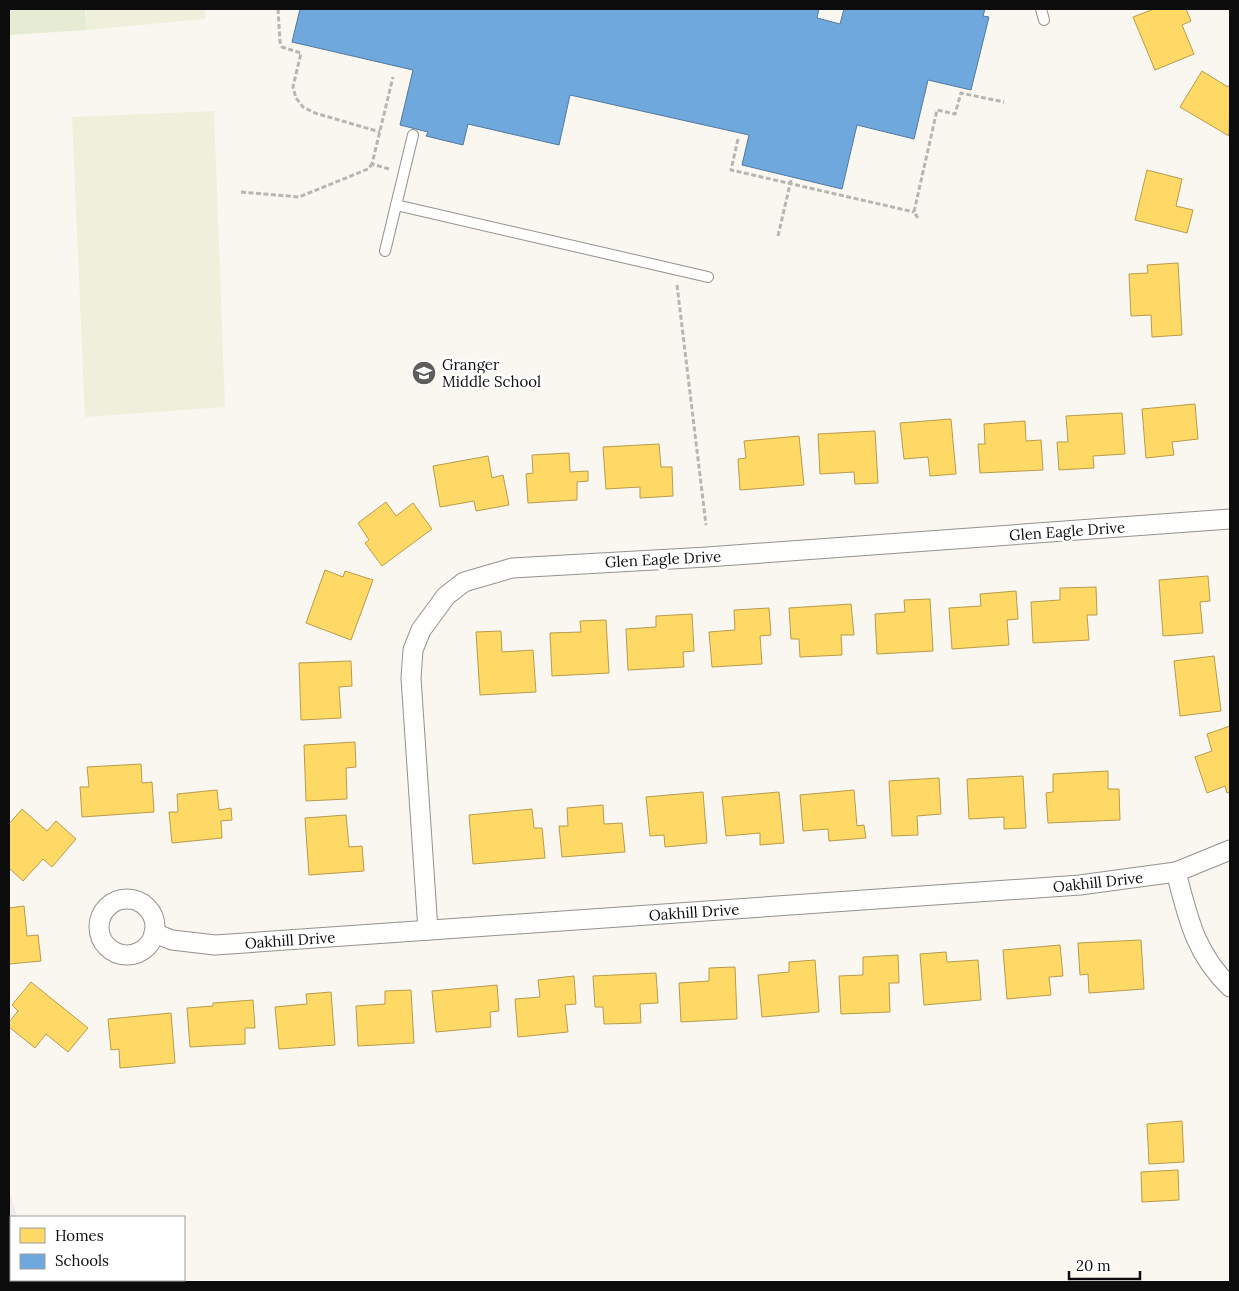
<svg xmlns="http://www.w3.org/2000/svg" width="1239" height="1291" viewBox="0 0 1239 1291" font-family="Lora,serif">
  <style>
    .industrial { fill: #f0ebed }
    .green { fill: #e6ecd3 }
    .pitch { fill: #eef0dc }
    .homes { fill: #ffd966; stroke: #b69c4b }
    .schools { fill: #6fa8dc; stroke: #51799e }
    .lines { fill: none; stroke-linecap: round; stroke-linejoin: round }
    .lane-casing { stroke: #93928f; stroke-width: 12 }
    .street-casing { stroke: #93928f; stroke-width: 21 }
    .path { stroke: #b7b6b5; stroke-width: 3; stroke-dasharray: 5 2.5; stroke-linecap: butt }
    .lane { stroke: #fefefd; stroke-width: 10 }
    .street { stroke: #fefefd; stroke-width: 19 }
    .labels { text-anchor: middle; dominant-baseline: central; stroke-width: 5; stroke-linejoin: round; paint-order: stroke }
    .poi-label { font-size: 15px; fill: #0c0c0c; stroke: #fff; text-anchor: start }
    .street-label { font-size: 15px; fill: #0c0c0c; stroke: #fff }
  </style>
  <rect width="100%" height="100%" fill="#faf7f0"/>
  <!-- industrial -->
  <path class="industrial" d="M9,1189L17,1217H11V1280H21V1282H9Z"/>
  <!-- green -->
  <path class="green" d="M9,9H85L87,30L9,35Z"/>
  <!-- pitch -->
  <g class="pitch">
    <path d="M86,9H205V19L87,30Z"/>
    <path d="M214,111L225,407L85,417L72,117Z"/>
  </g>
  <!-- homes -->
  <g class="homes">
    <path d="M1154,9H1186L1191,21L1182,25L1194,54L1155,70L1133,17Z"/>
    <path d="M1202,71L1228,87L1230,84L1229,136L1180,107Z"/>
    <path d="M1147,170L1182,179L1176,206L1193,210L1187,233L1135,220Z"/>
    <path d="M1178,263L1182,335L1152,337L1151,315L1131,316L1129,274L1148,273L1147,265Z"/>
    <path d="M1195,404L1198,439L1172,442L1174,455L1146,458L1142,409Z"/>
    <path d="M1122,413L1125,454L1093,456L1094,468L1059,470L1057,442H1068L1066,416Z"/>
    <path d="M951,419L956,474L930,476L928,457L904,459L900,423Z"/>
    <path d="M1025,421L1026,441L1041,440L1043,470L980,473L978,444H985L984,424Z"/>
    <path d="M875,431L878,483L855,484L854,472L820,474L818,434Z"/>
    <path d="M799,436L804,485L740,490L738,459L746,458L744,441Z"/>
    <path d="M659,444L661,467H672L673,496L640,498V487L606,489L603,447Z"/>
    <path d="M569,453L570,472L588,471V481L577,482V500L528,503L526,474L533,473L532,455Z"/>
    <path d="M488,456L492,478L503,475L509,505L476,511L474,501L440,507L433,466Z"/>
    <path d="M386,502L396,516L413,503L432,529L382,566L365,543L369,540L358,523Z"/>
    <path d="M325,570L343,577L345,571L373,580L351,640L306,623Z"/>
    <path d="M1208,576L1210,601L1200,602L1203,633L1163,636L1159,580Z"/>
    <path d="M1096,587L1097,615H1087L1089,640L1033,643L1031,602L1060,600V588Z"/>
    <path d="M1016,591L1018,619L1007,620L1009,645L952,649L949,608L981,606L980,594Z"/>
    <path d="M930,599L933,651L877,654L875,614L905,612L904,600Z"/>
    <path d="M851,604L854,635H841L842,655L800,657L799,639H791L789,608Z"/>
    <path d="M769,608L771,635L760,636L762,664L712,667L709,632L735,630L734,610Z"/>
    <path d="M692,614L694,651L683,652L684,667L628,670L626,629L656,627V616Z"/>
    <path d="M606,620L609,673L552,676L550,633L581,632L580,621Z"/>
    <path d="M501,631L502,652L533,650L536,692L480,695L476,632Z"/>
    <path d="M1214,656L1221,711L1180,716L1174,661Z"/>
    <path d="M351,661L352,686L339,687L341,718L301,720L299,663Z"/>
    <path d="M1230,726V792L1227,793L1225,786L1207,793L1195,757L1212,751L1207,734Z"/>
    <path d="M355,742L356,767L346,768L347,799L306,801L304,745Z"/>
    <path d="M141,764L142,783L152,782L154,812L82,817L80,787H89L87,767Z"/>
    <path d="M1108,771V789H1119L1120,820L1048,823L1046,793L1053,792V774Z"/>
    <path d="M1023,776L1026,828L1004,829V817L969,819L967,779Z"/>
    <path d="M939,778L941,814L917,816L918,835L892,836L889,781Z"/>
    <path d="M217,790L219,810L231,808L232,820L221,821L222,838L172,843L169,812H178L177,794Z"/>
    <path d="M854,790L857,826L864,825L866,838L829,841L828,829L803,831L800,795Z"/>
    <path d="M703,792L707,843L665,847L664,835L650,836L646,797Z"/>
    <path d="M779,792L784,843L760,845V833L726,836L722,797Z"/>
    <path d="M603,805L604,824L622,823L625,852L562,857L559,826H568L567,808Z"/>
    <path d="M22,809L47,831L56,821L76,839L52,867L43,859L23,881L9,868V824Z"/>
    <path d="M532,809L534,828H542L545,858L473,864L469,815Z"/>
    <path d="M346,815L349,847L362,846L364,871L309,875L305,818Z"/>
    <path d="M24,906L27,936L38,935L41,961L9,964V908Z"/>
    <path d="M1141,940L1144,989L1089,993L1088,974L1080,975L1078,943Z"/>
    <path d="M1060,945L1063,976L1049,977L1051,995L1007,999L1003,950Z"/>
    <path d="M946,952L947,962L978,960L981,1000L924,1005L920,954Z"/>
    <path d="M898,955L899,983H889L890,1012L841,1014L839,976L863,975V957Z"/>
    <path d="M815,960L819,1012L762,1017L758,975L789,972V962Z"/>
    <path d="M735,967L737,1019L681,1022L679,983L709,981V968Z"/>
    <path d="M656,973L658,1003L640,1004L641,1023L604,1024L603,1007H595L593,976Z"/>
    <path d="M574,976L576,1004L565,1005L568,1032L518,1037L515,999L540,997L538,980Z"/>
    <path d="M31,982L88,1028L68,1052L46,1034L35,1048L9,1027V1022L18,1011L12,1005Z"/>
    <path d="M497,985L499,1011L490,1012L491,1027L436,1032L432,991Z"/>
    <path d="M411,990L414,1043L358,1046L356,1006L385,1004V991Z"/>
    <path d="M331,992L335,1045L279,1049L275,1007L307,1004L306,994Z"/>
    <path d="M253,1000L255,1028H245V1044L190,1047L187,1008L213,1006V1003Z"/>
    <path d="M171,1013L175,1063L120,1068L119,1049L111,1050L108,1019Z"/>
    <path d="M1182,1121L1184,1162L1149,1164L1147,1124Z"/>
    <path d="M1178,1170L1179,1200L1142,1202L1141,1172Z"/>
  </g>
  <!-- schools -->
  <path class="schools" d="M300,9H819L817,18L840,24L844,9H985L983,16L989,17L971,90L928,80L914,139L857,125L842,189L742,165L749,135L570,95L559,145L468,124L463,145L426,136L428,132L400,125L413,70L292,42Z"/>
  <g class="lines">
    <!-- lane casing -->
    <g class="lane-casing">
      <g id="lane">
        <path d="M1041,9L1044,20"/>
        <path d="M396,205L708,277"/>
        <path d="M385,251L413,135"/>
      </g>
    </g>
    <!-- street casing -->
    <g class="street-casing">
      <g id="street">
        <path d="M1176,872C1188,918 1195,953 1230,987"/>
        <circle cx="127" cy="927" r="28"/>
        <path d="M428,930L411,678L413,650L421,630L446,596L464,582L512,568L707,557L1230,519"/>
        <path d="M154,933L172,940L215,945L1080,885L1176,872L1230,850"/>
      </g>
    </g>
    <!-- path -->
    <g class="path">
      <path d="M278,9L280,42L282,47L301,53L293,87L296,98L303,107L315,113L380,132"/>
      <path d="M738,139L731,170L914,212"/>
      <path d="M389,169L372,164L393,77"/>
      <path d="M241,192L299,197L368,169L372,164"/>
      <path d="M918,218L914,212L937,110L955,114L961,93L1004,102"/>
      <path d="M778,236L791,180"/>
      <path d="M677,285L706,525"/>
    </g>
    <!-- lane -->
    <use href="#lane" class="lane"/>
    <!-- street -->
    <use href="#street" class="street"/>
  </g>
  <!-- icons -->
  <defs>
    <g id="school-disc" transform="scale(1.25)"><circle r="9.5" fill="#5f5e5c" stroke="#fff"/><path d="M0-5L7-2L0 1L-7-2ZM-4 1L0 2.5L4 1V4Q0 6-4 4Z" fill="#fff"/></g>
  </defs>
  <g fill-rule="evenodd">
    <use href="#school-disc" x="424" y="373"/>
  </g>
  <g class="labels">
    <!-- poi labels -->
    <g class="poi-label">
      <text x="442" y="364">Granger<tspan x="442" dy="17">Middle School</tspan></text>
    </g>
    <!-- street labels -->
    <g class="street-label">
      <text transform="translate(1067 531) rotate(-4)">Glen Eagle Drive</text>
      <text transform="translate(663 559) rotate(-3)">Glen Eagle Drive</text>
      <text transform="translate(1098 882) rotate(-6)">Oakhill Drive</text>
      <text transform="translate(694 912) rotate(-4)">Oakhill Drive</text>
      <text transform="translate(290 940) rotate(-4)">Oakhill Drive</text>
    </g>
  </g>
  <!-- border -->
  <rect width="1239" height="1291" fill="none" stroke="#0c0c0c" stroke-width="20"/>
  <!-- legend -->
  <rect x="10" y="1216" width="175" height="65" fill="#ffffff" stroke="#9e9e9e"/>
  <rect x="20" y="1228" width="25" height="15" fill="#ffd966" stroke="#9e9e9e"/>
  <text x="55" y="1241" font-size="15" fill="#0c0c0c">Homes</text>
  <rect x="20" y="1254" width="25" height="15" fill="#6fa8dc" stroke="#9e9e9e"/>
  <text x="55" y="1266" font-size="15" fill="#0c0c0c">Schools</text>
  <!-- scale -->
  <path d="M1069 1271v8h71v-8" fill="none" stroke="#0c0c0c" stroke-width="2.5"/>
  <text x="1076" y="1271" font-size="15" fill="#0c0c0c" stroke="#ffffff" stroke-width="4" paint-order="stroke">20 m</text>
</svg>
